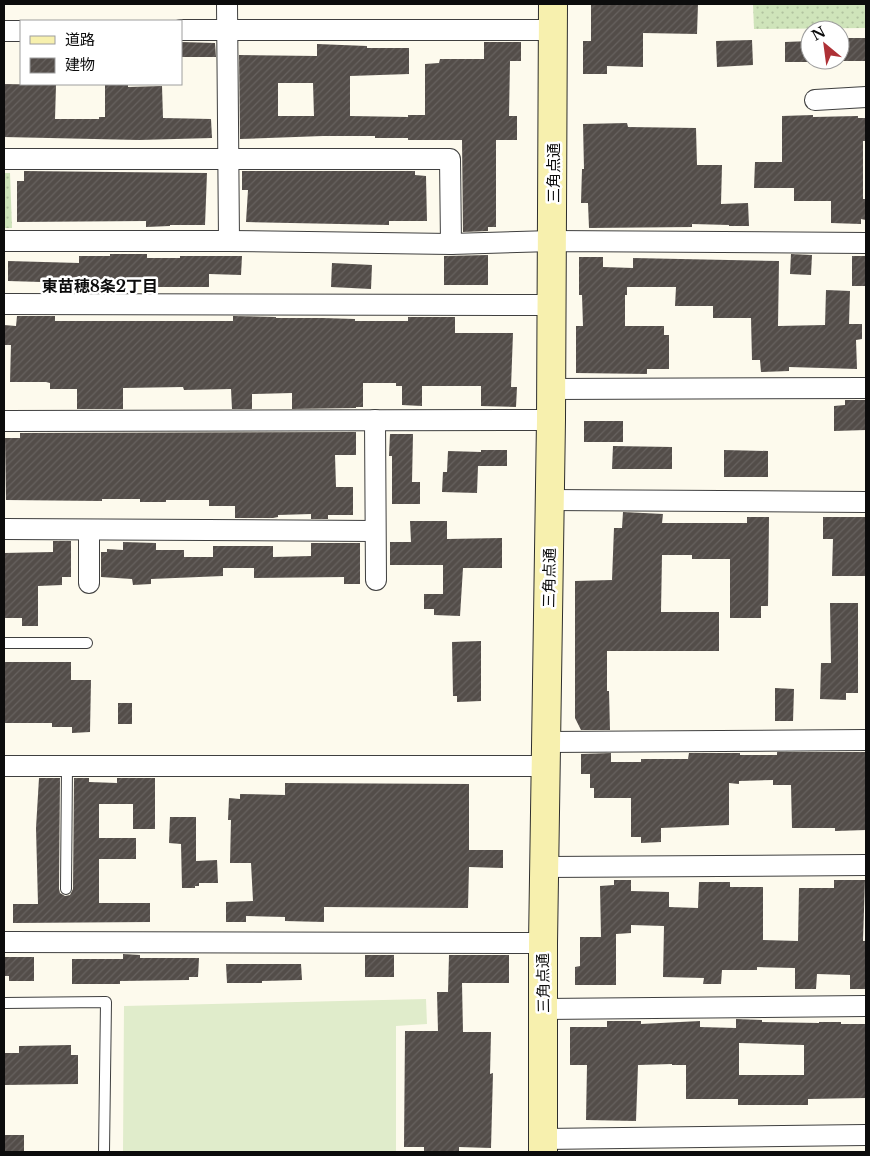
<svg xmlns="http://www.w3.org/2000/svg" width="870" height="1156" viewBox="0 0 870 1156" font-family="'Libre Baskerville','Noto Sans JP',serif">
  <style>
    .grass { fill: url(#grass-dots) }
    .pitch { fill: #e0eccb }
    .building { fill: url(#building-hatch); fill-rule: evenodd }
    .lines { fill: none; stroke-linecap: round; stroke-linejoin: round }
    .lane-casing { stroke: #3f3f3f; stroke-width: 12 }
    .street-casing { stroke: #3f3f3f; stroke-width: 22 }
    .secondary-casing { stroke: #2e2e2e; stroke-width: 30 }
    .lane { stroke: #fff; stroke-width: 10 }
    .street { stroke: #fff; stroke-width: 20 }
    .secondary { stroke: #f7f0ae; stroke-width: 28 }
    .labels { text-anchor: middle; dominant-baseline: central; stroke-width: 5; stroke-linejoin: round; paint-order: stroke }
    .street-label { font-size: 15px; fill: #0c0c0c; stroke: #fff }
    .neighbourhood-label { font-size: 16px; font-weight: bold; fill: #0c0c0c; stroke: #fff }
  </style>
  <defs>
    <pattern id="grass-dots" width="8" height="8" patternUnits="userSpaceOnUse" patternTransform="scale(1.25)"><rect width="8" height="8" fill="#cfe4ba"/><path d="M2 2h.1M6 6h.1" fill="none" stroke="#b1c29f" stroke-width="1.8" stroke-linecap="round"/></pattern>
    <pattern id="building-hatch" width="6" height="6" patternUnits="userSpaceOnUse" patternTransform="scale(1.25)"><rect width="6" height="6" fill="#534d49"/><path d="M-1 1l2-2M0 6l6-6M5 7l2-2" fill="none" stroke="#67625f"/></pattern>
  </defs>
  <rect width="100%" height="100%" fill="#fdfaed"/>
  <!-- grass -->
  <g class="grass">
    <path d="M753,4H866V28L754,29Z"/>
    <path d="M4,173H10L12,228H4Z"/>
  </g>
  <!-- pitch -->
  <path class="pitch" d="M426,999L427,1024L396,1026V1152H123L124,1006Z"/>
  <!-- building -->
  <g class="building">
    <path d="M591,4H698L697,34L643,33V67L607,66V74H583V41H591Z"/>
    <rect x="840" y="38" width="26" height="23"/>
    <path d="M752,40L753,65L717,67L716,41Z"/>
    <path d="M810,41V62H785V42Z"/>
    <path d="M181,42L215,43L216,57H181Z"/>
    <path d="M484,42H521V61H510L509,116H517V140H496V227H488V231L463,232L462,140H408V138H375V136H323L240,139L239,55L317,56V44L367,46V48H409V74L350,76V116L408,117V115H425V64L439,63L440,59H484ZM278,83H313L314,116H278Z"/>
    <path d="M4,84L56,85L55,119H99V117H105V84H128V87L162,86L163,118L211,119L212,138L139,140L4,137Z"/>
    <path d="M813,115V117L858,116V118H866V141H863V199H866V220L861,219V224L831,223V201H794V188H754L755,162H782V116Z"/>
    <path d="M627,123L628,127L696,128L697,165H722L721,204L748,203L749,226H729V225L692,224V227L589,228L588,203H581L582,169H584L583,124Z"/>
    <path d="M24,171L207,173L205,225H170V226L146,227V221L17,222V181H24Z"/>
    <path d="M242,171H415V175L426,176L427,221H389V225L246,222L248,190H242Z"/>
    <path d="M110,254H147V258H180V256H242L241,275L209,274V287H151V280H75V283L8,281V261L79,263V256H110Z"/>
    <path d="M791,254L812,255L811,275L790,274Z"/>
    <path d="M488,255V285H444V256Z"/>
    <rect x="852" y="256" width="14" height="30"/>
    <path d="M579,257H603V267L633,268V258L779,261L778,326L825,325L826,290L850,291L849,324H862V339L856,340L857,369L789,367V371L761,372L760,360H752L751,318H713V306H675L676,287H627V295H625V326H664V335H669V369H647V374L576,373V326H583L582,295H579Z"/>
    <path d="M332,263L372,265L371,289L331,287Z"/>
    <path d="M17,316H55V321H233V316L276,317V318H323L355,319V321H408V317H455V333H513L511,387H517L516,407L481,406V386H422V406L402,405V386H396V383H363V407H356V408L292,409V393L252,394V409H232L231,389L184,390L183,387L123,388V409H77V389H50V383L46,382H10L11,345H4V325L16,326Z"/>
    <path d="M845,400H866V430L834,431V406L845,405Z"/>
    <rect x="584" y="421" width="39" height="21"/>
    <path d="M356,432V455H335L336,487H353V515H328V519H311V514L278,515V517L273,518H235V506H209V500H166V502H140V499H102V501L6,500L5,438H20V433Z"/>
    <path d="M390,434H413L412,482H420V504H392V456H389Z"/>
    <path d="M613,446L672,447V469H612Z"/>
    <path d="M481,450H507V466H478L477,493L442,492L443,472H447L448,451L481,452Z"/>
    <path d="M724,450L768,451V477H724Z"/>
    <path d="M623,512L663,514L662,523H747V517H769L768,606H761V618H730V559H692V555H662L661,612H719V651H607V691H609L610,730H581L575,718V581L612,580L614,528H622Z"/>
    <path d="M823,517H866L865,576H832L833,539H823Z"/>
    <path d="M410,521H447V539L502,538V568H463L460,616L434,615V609H424V594H443V565H390V542H411Z"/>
    <path d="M53,541H71V577H62V585L38,586V626H22V618H4V553L53,552Z"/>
    <path d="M123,542L156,543V550H184V557H213V546H273V557L311,556V543H360V584H344V577L254,578V568H223V576L151,579V584L133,585L132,579L101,577V552H107V549L123,550Z"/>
    <path d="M830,603H858V693H846V700L820,699L821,663H831Z"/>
    <path d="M481,641V701L457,702V696H453L452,642Z"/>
    <path d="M4,662H71V680H91L90,732L72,733V727H52V723H4Z"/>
    <path d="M775,688L794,689L793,721H775Z"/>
    <rect x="118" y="703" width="14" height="21"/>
    <path d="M777,752H865L866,830L835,831V828H792L791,785H773V780L739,781V784L729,783V825L661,828V842L641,843V837H631V798H594V788H590V774H581V754L611,753V762H641V759H688L689,753H740V755H777Z"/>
    <path d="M39,778H60L59,889L60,893L65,896L70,895L73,889L74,778H89V782L117,783V778H155V829H133V804H99V838H136V859H99V903H150V922L13,923V904H38L36,828Z"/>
    <path d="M285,783L469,784V850H503V868L469,867L468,908L324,907V922L285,921V917L246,916V922H226V902L253,901L251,863H230L231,820H228L229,798L240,799V794L285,795Z"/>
    <path d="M170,817H196V861L217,860L218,883H199V886H195V888H182L181,844L169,843Z"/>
    <path d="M614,880H631V891L669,892V907L698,908L699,882H730V887H763V940L798,941L799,888H834V880H865L863,941H866V989H850V975L817,974L816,989H795V968L757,967V970H722L721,984H703L704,978L663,977L664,926L631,925V933L616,934V985H575V967L580,966V937H601L600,886L614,885Z"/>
    <path d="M123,954L140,955V958H199L198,977H189V980L120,981V984H72V959H123Z"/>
    <rect x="365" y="955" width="29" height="22"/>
    <path d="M449,955H509V983H462L463,1032H491L490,1074L493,1073L491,1148L459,1147V1152H424V1147H404L405,1031H438L437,992H448Z"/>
    <path d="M4,957H34V981H9V976H4Z"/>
    <path d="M226,964H301L302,980L262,981V983H227Z"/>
    <path d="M736,1019L762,1020V1022L819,1023V1022H841V1024H866V1098L808,1099V1105H738V1099H686V1065H672V1064L638,1065L636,1121L586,1120L587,1065H570V1027H607V1021H641V1024L700,1021V1027L736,1028ZM739,1043L804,1045V1075H739Z"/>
    <path d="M71,1045V1055H78V1084L4,1085V1053H19V1046Z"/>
    <rect x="4" y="1135" width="20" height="17"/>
  </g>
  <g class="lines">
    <!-- lane casing -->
    <g class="lane-casing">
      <g id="lane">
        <path d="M4,643H87"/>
        <path d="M66,889L67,766"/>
        <path d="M4,1003L106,1002L104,1152"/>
      </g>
    </g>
    <!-- street casing -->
    <g class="street-casing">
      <g id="street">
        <path d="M227,4L229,241"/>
        <path d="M181,30H553"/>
        <path d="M4,31H21"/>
        <path d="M815,100L866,97"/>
        <path d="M4,159H450L451,244"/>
        <path d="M4,241H229L451,244L552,241L866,243"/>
        <path d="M4,304L552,305"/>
        <path d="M550,389L866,388"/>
        <path d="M375,420L376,580"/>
        <path d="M4,421L551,420"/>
        <path d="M549,500L866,502"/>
        <path d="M4,529L375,531"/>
        <path d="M89,530V583"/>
        <path d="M547,742L866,740"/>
        <path d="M4,766H546"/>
        <path d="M545,867L866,865"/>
        <path d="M4,942L543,943"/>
        <path d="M544,1009L866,1006"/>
        <path d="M543,1139L866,1135"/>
      </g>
    </g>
    <!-- secondary casing -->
    <g class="secondary-casing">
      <path id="secondary" d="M543,1152V943L551,420L553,4"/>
    </g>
    <!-- lane -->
    <use href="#lane" class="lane"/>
    <!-- street -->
    <use href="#street" class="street"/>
    <!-- secondary -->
    <use href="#secondary" class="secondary"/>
  </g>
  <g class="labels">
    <!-- street labels -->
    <g class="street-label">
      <text transform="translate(553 173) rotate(-90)">三角点通</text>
      <text transform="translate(549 578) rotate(-89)">三角点通</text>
      <text transform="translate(543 983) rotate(-91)">三角点通</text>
    </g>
    <!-- neighbourhood labels -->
    <g class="neighbourhood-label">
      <text x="100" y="286">東苗穂8条2丁目</text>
    </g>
  </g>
  <!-- border -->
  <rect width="870" height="1156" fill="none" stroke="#0c0c0c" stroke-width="10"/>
  <!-- legend -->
  <rect x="20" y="20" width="162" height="65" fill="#ffffff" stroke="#9e9e9e"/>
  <rect x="30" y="36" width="25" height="8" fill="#f7f0ae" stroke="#9e9e9e"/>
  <text x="65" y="45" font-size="15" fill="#0c0c0c">道路</text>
  <rect x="30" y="58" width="25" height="15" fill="url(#building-hatch)" stroke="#9e9e9e"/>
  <text x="65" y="70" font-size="15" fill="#0c0c0c">建物</text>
  <!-- north arrow -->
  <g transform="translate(825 45) rotate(331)"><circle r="24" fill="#ffffff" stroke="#9e9e9e"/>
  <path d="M0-4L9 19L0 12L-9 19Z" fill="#ae3136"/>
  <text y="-8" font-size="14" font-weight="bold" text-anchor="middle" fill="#0c0c0c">N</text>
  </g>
</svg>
